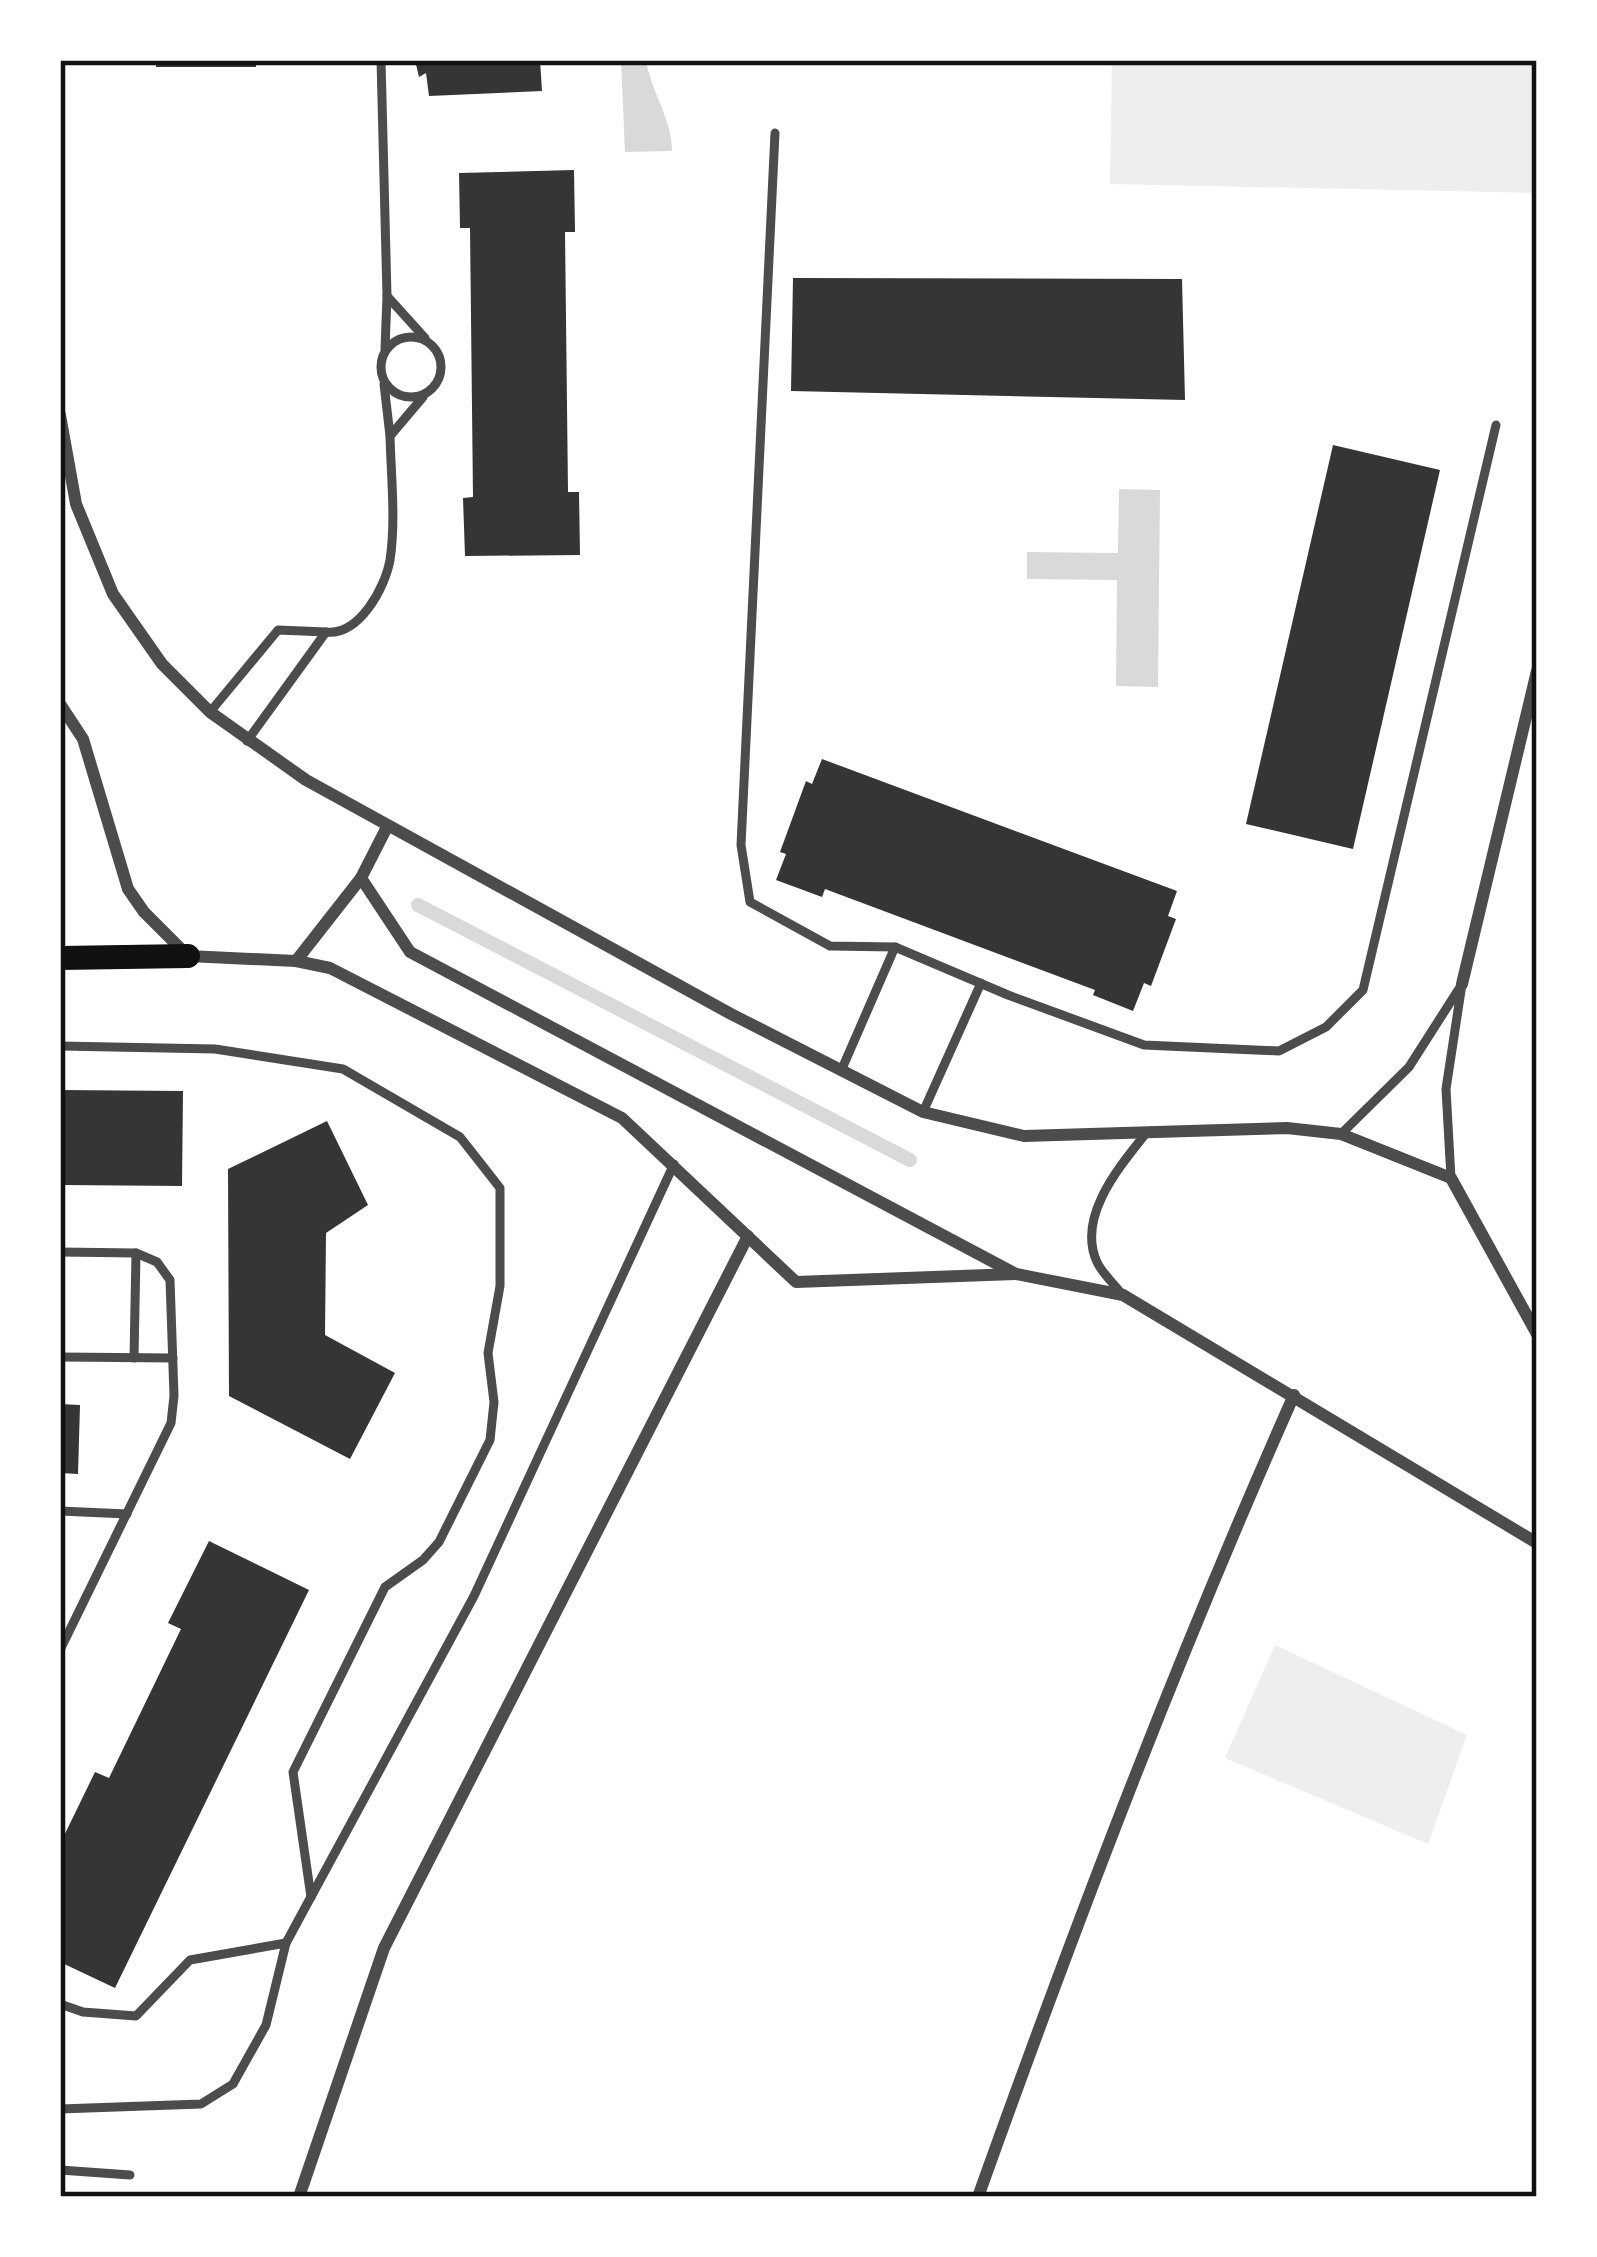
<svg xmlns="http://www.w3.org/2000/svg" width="1597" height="2257" viewBox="0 0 1597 2257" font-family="'Exo 2',sans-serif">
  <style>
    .green { fill: #eee }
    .water { fill: #d9d9d9 }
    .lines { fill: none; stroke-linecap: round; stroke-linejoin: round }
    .stream { stroke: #d9d9d9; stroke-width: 14 }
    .building { fill: #353535 }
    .service { stroke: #4c4c4c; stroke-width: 9 }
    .minor { stroke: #4c4c4c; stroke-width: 12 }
    .secondary { stroke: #111; stroke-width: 24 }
    .neatline { fill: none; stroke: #111; stroke-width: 4.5 }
  </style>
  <rect width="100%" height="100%" fill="#fff"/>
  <!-- green -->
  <g class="green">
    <path d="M1112,60H1537V193L1110,184Z"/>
    <path d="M1275,1645L1467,1735L1428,1844L1225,1758Z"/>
  </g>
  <!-- water -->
  <g class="water">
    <path d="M621,60H646C651,92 672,118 672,151L625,152Z"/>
    <path d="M1119,489L1160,490L1158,687L1116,686L1117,580L1027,579V552L1118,553Z"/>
  </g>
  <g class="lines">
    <!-- stream -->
    <path class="stream" d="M418,905L910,1160"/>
  </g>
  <!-- building -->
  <g class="building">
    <rect x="156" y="60" width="100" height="7"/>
    <path d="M415,60H540L542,91L429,96L426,73L419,77Z"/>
    <path d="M574,170L575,232H565L568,492H579L580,555L465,556L463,498L473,497L470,228H460L459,173Z"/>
    <path d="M793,278L1182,279L1185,400L791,391Z"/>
    <path d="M1333,445L1440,470L1353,849L1246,824Z"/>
    <path d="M822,759L1177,891L1168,916L1176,919L1151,986L1144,983L1133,1011L1093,995L1095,990L825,889L822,897L776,880L786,854L780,852L806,781L812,784Z"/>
    <path d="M60,1090L183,1091L182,1186L60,1185Z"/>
    <path d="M327,1121L368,1205L326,1233L325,1335L395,1373L350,1459L229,1396L228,1169Z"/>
    <path d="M60,1404L80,1405L78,1474L60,1473Z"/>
    <path d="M209,1541L309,1590L115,1988L60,1962V1844L95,1772L109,1778L181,1629L168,1623Z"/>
  </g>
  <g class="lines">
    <!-- service -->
    <g class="service">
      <path d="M381,60L387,296"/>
      <path d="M775,133L741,845L750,902L830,946L895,947L1008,995L1144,1045L1279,1051L1326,1027L1363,990L1496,425"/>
      <circle cx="411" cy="367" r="30"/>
      <path d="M385,349L387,296L425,338"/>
      <path d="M384,384L390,436L423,397"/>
      <path d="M326,632C359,636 385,588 390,560C396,521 391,476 390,436"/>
      <path d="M210,712L278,630L326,632L247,741"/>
      <path d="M60,1046L215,1049L343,1069L460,1137L500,1188V1286L488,1353L494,1402L490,1440L439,1542L423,1560L385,1587L293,1772L311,1897"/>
      <path d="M841,1071L895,947"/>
      <path d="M923,1112L981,983"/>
      <path d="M1341,1134L1409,1067L1462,984L1446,1089L1451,1178"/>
      <path d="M60,1252L136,1253L157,1262L170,1280L174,1396L171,1423L60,1650"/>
      <path d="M1121,1293C1114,1284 1102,1273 1097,1262C1076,1216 1121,1165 1147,1132"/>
      <path d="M60,1357L173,1358"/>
      <path d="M134,1358L136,1253"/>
      <path d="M60,1511L127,1514"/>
      <path d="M60,2004L83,2012L136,2016L190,1960L286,1943"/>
      <path d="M60,2109L201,2104L233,2084L266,2025L286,1943L474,1596L674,1164"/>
      <path d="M60,2170L130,2175"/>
    </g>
    <!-- minor -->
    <g class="minor">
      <path d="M60,415L76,504L113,594L162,664L210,712L306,780L731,1014L923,1112L1024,1136L1287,1128L1341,1134L1451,1178L1537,1334"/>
      <path d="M60,704L83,739L128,889L144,912L188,956L296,961L330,968L622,1118L796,1282L1015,1274"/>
      <path d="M361,878L410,952L1016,1274L1123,1295L1537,1543"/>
      <path d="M296,961L361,878L387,827"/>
      <path d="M1462,984L1537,671"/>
      <path d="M299,2197L384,1948L748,1236"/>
      <path d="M978,2197C1075,1926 1177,1658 1294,1395"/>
    </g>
    <!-- secondary -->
    <path class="secondary" d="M60,958L188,956"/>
  </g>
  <!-- border -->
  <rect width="1597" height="2257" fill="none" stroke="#ffffff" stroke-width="126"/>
  <rect x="63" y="63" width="1471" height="2131" class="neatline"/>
</svg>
